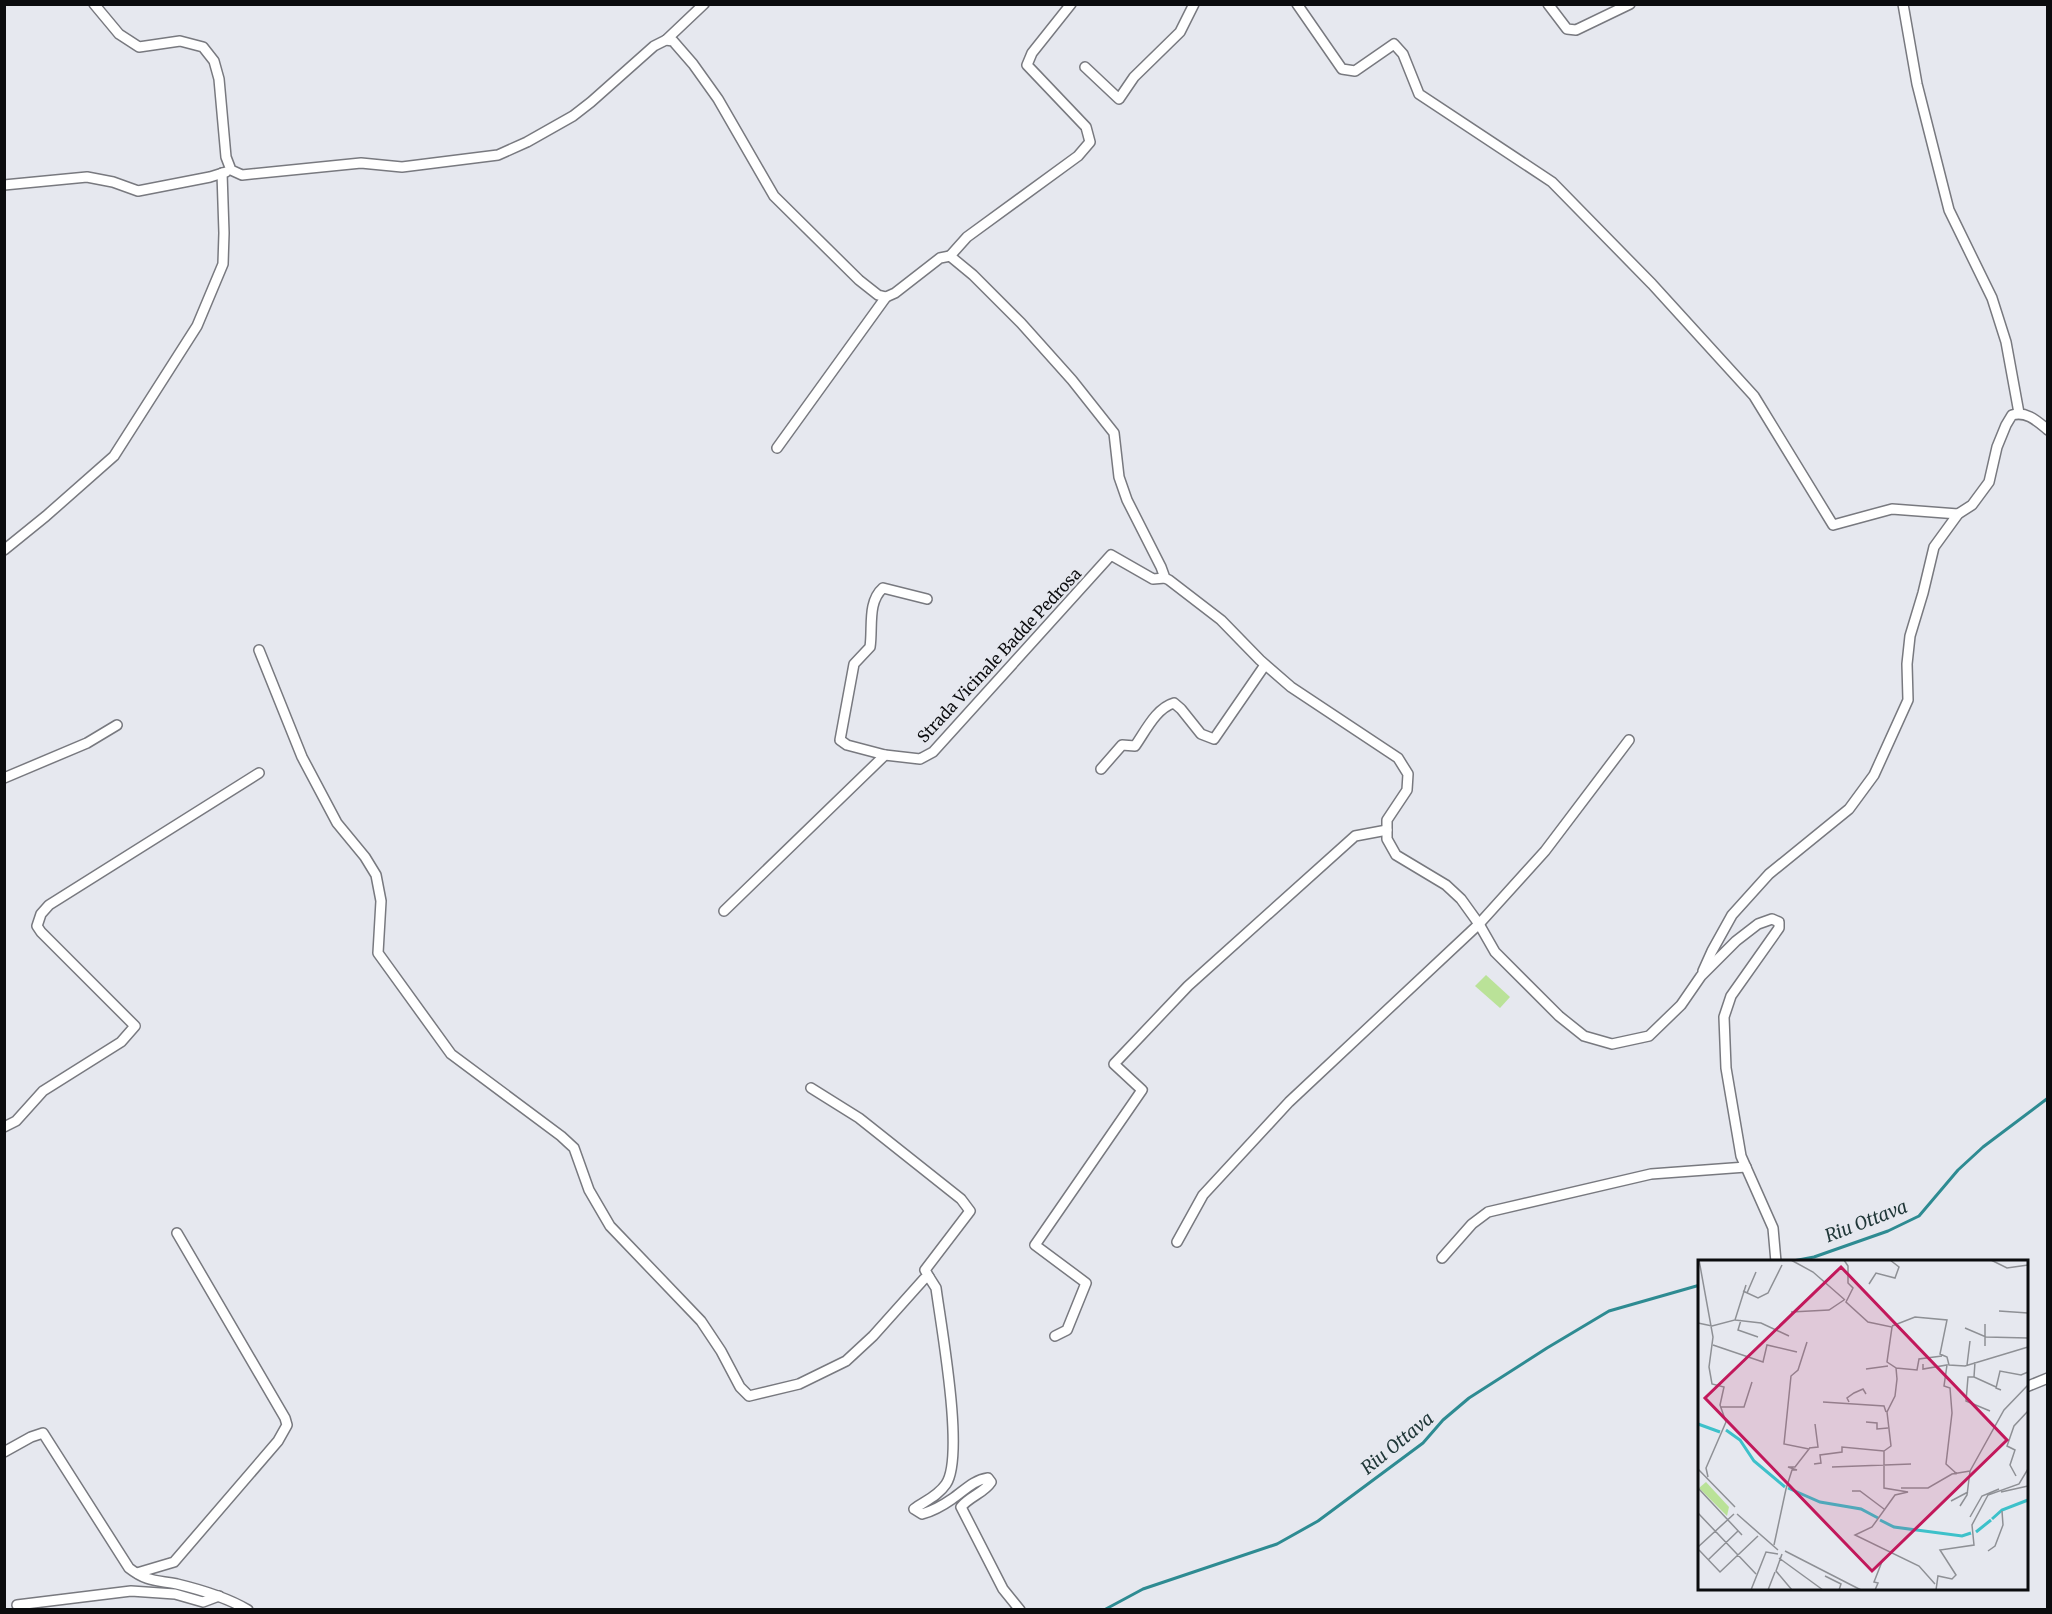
<svg xmlns="http://www.w3.org/2000/svg" width="2052" height="1614" viewBox="0 0 2052 1614" font-family="Merriweather,serif">
  <style>
    .green { fill: #bae298 }
    .lines { fill: none; stroke-linecap: round; stroke-linejoin: round }
    .stream { stroke: #2e8b92; stroke-width: 3 }
    .minor-casing { stroke: #78797f; stroke-width: 12 }
    .minor { stroke: #fff; stroke-width: 9 }
    .labels { text-anchor: middle; dominant-baseline: central; stroke-width: 5; stroke-linejoin: round; paint-order: stroke }
    .street-label { font-size: 16px; fill: #0b0c0e; stroke: #e6e8ef }
    .water-label { font-size: 18px; font-style: italic; fill: #203738; stroke: #e6e8ef }
    .inset-river { fill: none; stroke: #3dc1ca; stroke-width: 3 }
    .inset-road { fill: none; stroke: #8e9095; stroke-width: 1.5 }
    .view { fill: #c2185b; fill-opacity: 0.15; stroke: #c2185b; stroke-width: 3 }
    .inset-edge { fill: none; stroke: #0b0c0e; stroke-width: 3 }
  </style>
  <rect width="100%" height="100%" fill="#e6e8ef"/>
  <!-- green -->
  <path class="green" d="M1486,975L1510,997L1500,1008L1475,986Z"/>
  <g class="lines">
    <!-- stream -->
    <g class="stream">
      <path d="M1793,1261L1814,1257L1888,1231L1919,1216L1958,1170L1983,1147L2048,1098"/>
      <path d="M1104,1610L1143,1589L1277,1544L1318,1521L1423,1443L1443,1420L1469,1398L1547,1348L1609,1311L1700,1285"/>
    </g>
    <!-- minor casing -->
    <g class="minor-casing">
      <g id="minor">
        <path d="M94,4L119,34L139,47L180,41L203,47L214,61L219,79L226,157L231,170L242,175L361,163L402,167L498,155L527,142L573,116L591,102L654,46L666,40L673,41L693,64L718,99L774,196L859,280L878,295L886,297L895,293L940,258L950,256L973,275L1021,323L1072,380L1114,433L1119,477L1127,500L1161,567L1165,578L1169,580L1221,620L1260,660L1291,687L1398,758L1408,774L1407,790L1387,820V839L1396,855L1446,885L1461,899L1479,924L1495,952L1559,1016L1584,1036L1612,1044L1649,1036L1681,1005L1701,976L1736,941L1758,924L1772,919L1779,922V928L1731,996L1724,1017L1726,1068L1741,1156L1773,1228L1776,1262"/>
        <path d="M1297,4L1342,69L1355,71L1394,44L1403,54L1419,94L1552,182L1652,284L1754,396L1833,525L1892,509L1958,514"/>
        <path d="M1548,4L1567,29L1576,30L1630,4"/>
        <path d="M1903,4L1917,84L1949,210L1992,298L2006,342L2019,413"/>
        <path d="M666,40L704,4"/>
        <path d="M1085,67L1119,99L1134,77L1180,32L1194,4"/>
        <path d="M4,185L87,177L113,182L138,191L210,177L226,172"/>
        <path d="M950,256L967,237L1078,156L1090,142L1086,127L1027,65L1032,53L1071,4"/>
        <path d="M777,448L886,297"/>
        <path d="M4,550L46,516L114,456L197,326L223,264L224,233L222,173"/>
        <path d="M259,650L302,757L337,823L365,857L376,875L381,901L378,953L451,1054L561,1136L574,1148L589,1190L610,1226L701,1321L721,1351L740,1387L749,1396L799,1384L846,1361L873,1336L924,1279L929,1277L936,1288C941,1326 965,1456 946,1484C938,1496 925,1501 914,1509L922,1514C933,1511 942,1506 952,1499C964,1491 973,1480 988,1478L991,1482C984,1493 970,1496 961,1507L1003,1589L1020,1610"/>
        <path d="M885,755L847,745L840,740L854,664L870,647C873,628 867,602 883,588L927,599"/>
        <path d="M1101,769L1122,745L1135,746C1145,732 1156,708 1174,703L1181,709L1201,734L1214,739L1265,665"/>
        <path d="M4,778L87,743L117,725"/>
        <path d="M724,911L885,755L920,759L933,752L1111,555L1153,579L1165,578"/>
        <path d="M1703,971L1712,951L1732,915L1769,874L1849,809L1874,775L1908,700L1907,664L1910,636L1923,593L1934,547L1958,514L1972,505L1989,482L1997,447L2006,425L2012,415C2027,411 2037,421 2048,430"/>
        <path d="M811,1088L859,1118L961,1199L970,1211L925,1270L929,1277"/>
        <path d="M4,1127L16,1121L43,1091L121,1042L135,1026L41,932L37,926L41,914L49,905L259,773"/>
        <path d="M1177,1242L1203,1195L1289,1102L1479,924L1545,851L1629,740"/>
        <path d="M1442,1258L1472,1224L1488,1212L1651,1174L1746,1167"/>
        <path d="M1055,1336L1067,1330L1086,1283L1035,1245L1142,1090L1114,1064L1188,986L1355,836L1387,830"/>
        <path d="M2026,1387L2048,1378"/>
        <path d="M4,1452L31,1437L43,1433L129,1568C147,1582 156,1580 177,1584C202,1590 226,1597 248,1610"/>
        <path d="M137,1573L174,1562L278,1441L287,1425L285,1418L177,1233"/>
        <path d="M17,1605L131,1591L175,1594L203,1602L219,1596"/>
      </g>
    </g>
    <!-- minor -->
    <use href="#minor" class="minor"/>
  </g>
  <g class="labels">
    <!-- street labels -->
    <g class="street-label">
      <text transform="translate(999 655) rotate(-47)">Strada Vicinale Badde Pedrosa</text>
    </g>
    <!-- water labels -->
    <g class="water-label">
      <text transform="translate(1866 1221) rotate(-21)">Riu Ottava</text>
      <text transform="translate(1397 1443) rotate(-39)">Riu Ottava</text>
    </g>
  </g>
  <!-- overview -->
  <g transform="translate(1698 1260)">
    <rect width="330" height="330" fill="#e6e8ef"/>
    <path d="M8,222L31,247L29,256L1,228Z" fill="#bae298"/>
    <path class="inset-river" d="M0,164L22,172M28,170L42,180L56,201L87,227M90,228L122,242L163,249L180,258M294,259L304,250L330,240M182,260L196,267L264,276L273,273M278,272L293,260"/>
    <path class="inset-road" d="M1,0L15,77L11,107L14,124L26,127L22,145L28,162L8,208L10,217M93,0L115,12L147,40M146,0L150,6V23L155,28L148,42L170,62L194,67L189,102L198,108L199,119L197,136L189,152L193,186L186,191M293,0L309,8L330,5M171,24L178,13L197,18L201,7L192,0M45,31L60,38L70,33L84,5M49,33L58,12M301,51L330,53M93,52L131,50L146,40M37,60L63,63L91,76M43,60L40,70L60,77M0,63L14,66L37,60L48,25M287,64V86M194,66L217,57L249,60L242,94L249,97L251,105L267,106L330,87M267,68L288,77L330,78M15,85L65,102L69,85L99,92M277,102L276,117L298,127M225,104V109L249,105L246,126L252,128L254,153L248,204L259,214M269,105L272,81M198,108L219,110L221,99L244,96M168,109L190,106M276,117H270L268,141L292,151M303,130L298,128L302,111L323,115L330,112M125,142L186,146L188,152M151,142L149,138L156,133L165,129L168,134M22,147H46L54,122M168,162L179,163V169L190,168M111,188L120,187L117,164M186,191V228L210,232L197,235L174,267L157,275L221,306L237,324M116,204L123,203L122,195L144,192V187L186,191M134,207L213,204M0,209L37,247M272,211L306,150L330,125M318,216L312,205L317,190L309,186L316,166L330,151M0,228L44,275M203,228H230L254,214L272,211M154,231H162L186,249M303,232L330,226M253,241L270,232M262,246L269,235L272,211M0,253L58,314M39,254L80,290M272,257L284,236L301,229M76,285L88,229L94,210H99L90,207H97L111,189L86,184L93,116L100,110L109,82M0,287L36,254M1,290L22,312L60,276M87,291L163,330M290,291L297,286L305,265L304,251M84,294L78,311L94,330M81,298L125,330M10,300L40,271M127,316L143,324L141,330M53,330L68,292L80,294M70,330L77,312M177,330L180,323L176,322L185,299M238,330L240,316L254,319L258,315L242,290L276,285L274,265L290,235L321,224L330,209"/>
    <path class="view" d="M143,7L309,180L174,311L7,138Z"/>
    <rect width="330" height="330" class="inset-edge"/>
  </g>
  <!-- border -->
  <rect width="2052" height="1614" fill="none" stroke="#0b0c0e" stroke-width="12"/>
</svg>
